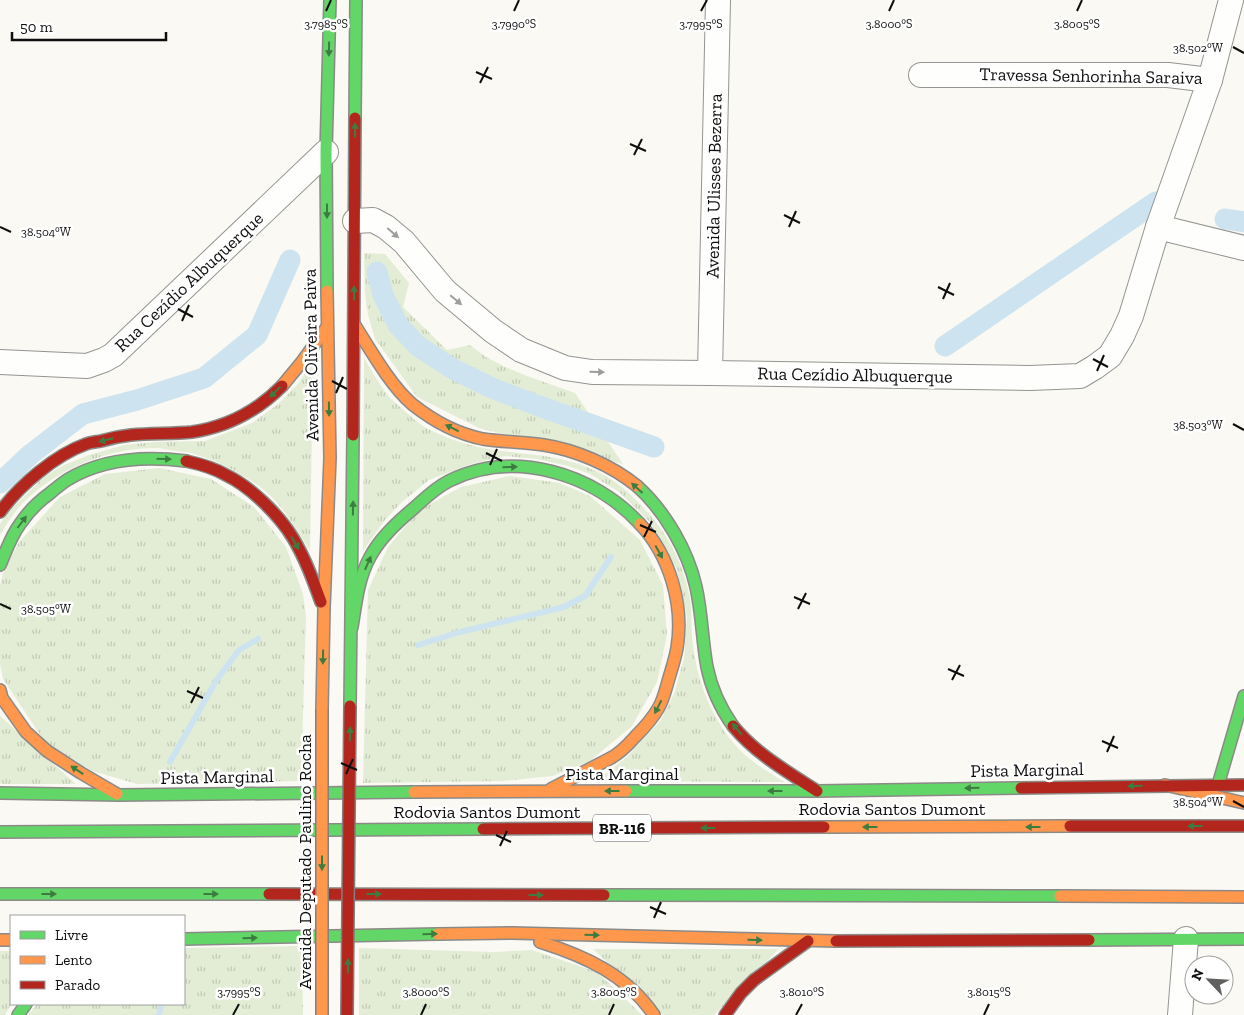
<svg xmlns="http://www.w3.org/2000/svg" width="1244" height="1015" viewBox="0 0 1244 1015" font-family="'Zilla Slab',serif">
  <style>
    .grass { fill: url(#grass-tufts) }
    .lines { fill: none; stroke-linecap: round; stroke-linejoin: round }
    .stream { stroke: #cde4f0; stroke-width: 6 }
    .canal { stroke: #cde4f0; stroke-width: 21 }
    .street-casing { stroke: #949491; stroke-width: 26 }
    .fast-casing { stroke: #8b8a88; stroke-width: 14 }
    .slow-casing { stroke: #8b8a88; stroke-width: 14 }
    .jam-casing { stroke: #8b8a88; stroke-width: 14 }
    .street { stroke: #fefefd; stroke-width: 24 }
    .fast { stroke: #63d668; stroke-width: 11 }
    .slow { stroke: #ff974d; stroke-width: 11 }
    .jam { stroke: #b3261e; stroke-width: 11 }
    .slow-bridge-casing { stroke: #82817e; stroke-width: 14; stroke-linecap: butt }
    .jam-bridge-casing { stroke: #82817e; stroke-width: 14; stroke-linecap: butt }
    .slow-bridge { stroke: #ff974d; stroke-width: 11 }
    .jam-bridge { stroke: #b3261e; stroke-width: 11 }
    .oneway { fill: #3d7c40 }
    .oneway2 { fill: #9e9e9d }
    .ticks { fill: none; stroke: #0e0e0e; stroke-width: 2 }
    .labels { text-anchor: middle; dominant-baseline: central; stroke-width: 5; stroke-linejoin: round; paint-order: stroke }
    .shield { fill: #fff; stroke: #565656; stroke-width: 1 }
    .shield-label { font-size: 16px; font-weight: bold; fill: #0e0e0e }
    .street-label { font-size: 18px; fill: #0e0e0e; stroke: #fff }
    .ticks-label { font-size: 12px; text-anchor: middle; fill: #0e0e0e; stroke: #fff; stroke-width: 5; stroke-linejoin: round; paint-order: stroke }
  </style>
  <defs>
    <pattern id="grass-tufts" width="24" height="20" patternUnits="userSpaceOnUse" patternTransform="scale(1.25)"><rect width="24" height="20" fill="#e3edd5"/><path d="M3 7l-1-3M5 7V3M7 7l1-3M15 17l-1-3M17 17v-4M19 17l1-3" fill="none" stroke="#c2cab6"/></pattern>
  </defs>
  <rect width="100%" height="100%" fill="#faf9f3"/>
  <!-- grass -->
  <g class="grass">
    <path d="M364,253L385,254L409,283L403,307L447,350L470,345L486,357L503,366L527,376L575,393L623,464L479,428L417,397L375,339L368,315L365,293Z"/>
    <path d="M364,358C371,370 382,389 391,399C398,405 419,424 426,428C444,437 463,444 483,448C502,452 523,453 543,456C574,460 608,472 631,495C663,526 681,554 690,598C692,610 691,623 692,635C695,673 707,709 731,740C745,758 765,770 784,782L595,781L626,758L660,721L674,694L684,658L687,617L677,569L650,522L619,492L590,474L568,466L537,459L505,456L471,464L429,480L402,502L385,520L363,551Z"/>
    <path d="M313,361L310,551C296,529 284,507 264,490C244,475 221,462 197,455C190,452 182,452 175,451C168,450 162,448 156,448C109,448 62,467 27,499C17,508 7,523 0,535V524L9,511L44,477L64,465L89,455L124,445L155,442L205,441L252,423L277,405L298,384Z"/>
    <path d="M159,468L211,479L254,507L286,547L303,594L306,617L301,781L137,784L92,771L45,742L3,679L0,664V585L3,573L19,542L60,497L105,474Z"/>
    <path d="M510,476L560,483L590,496L640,540L663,585L667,635L657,682L632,726L590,761L553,776L502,781L363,783L368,590L388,547L419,510L461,487Z"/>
    <path d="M0,716L76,784H0Z"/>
    <path d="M302,946L303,1015H28L37,1004H184V948Z"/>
    <path d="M359,948L494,952L532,950L597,972L642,1015H359Z"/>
    <path d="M593,949H779L714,1015H663Z"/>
    <path d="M0,951H11V1004L5,1015H0Z"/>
  </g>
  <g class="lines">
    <!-- stream -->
    <g class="stream">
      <path d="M418,645L460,632L564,607L585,596L611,557"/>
      <path d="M170,762L216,681L239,650L258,639"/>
      <path d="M159,1015L161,1004"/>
    </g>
    <!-- canal -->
    <g class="canal">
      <path d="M1225,219L1244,222"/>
      <path d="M377,272L383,295L398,325L419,347L453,369L492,388L539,406L654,447"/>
      <path d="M945,346L1156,202"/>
      <path d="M0,483L31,454L83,414L137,400L204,378L257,335L290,260"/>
    </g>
    <!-- street casing -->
    <g class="street-casing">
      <g id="street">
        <path d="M921,75H1168L1210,80"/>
        <path d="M355,221L373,220L386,227L404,242L445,291L493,331L521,350L565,368L592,372L710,373L1030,378L1080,376L1095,367L1110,356L1122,336L1131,316L1158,227L1210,80L1231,0"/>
        <path d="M1158,227L1244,248"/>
        <path d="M0,362L87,366L104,360L113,355L326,152"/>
        <path d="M710,373L718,0"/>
        <path d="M1180,1015L1186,939"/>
      </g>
    </g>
    <!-- fast casing -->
    <g class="fast-casing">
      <g id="fast">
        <path d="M355,118L356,0"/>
        <path d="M327,291L326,152L330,0"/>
        <path d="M637,486C665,511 688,551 696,587C702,613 702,640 707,667C711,687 721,709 733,726"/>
        <path d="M0,565C6,551 11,536 20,524C28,512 38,502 49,494C55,489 61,484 67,480C103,458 146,456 186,461"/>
        <path d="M352,627C356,603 358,579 370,557C380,538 396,523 413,509C424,499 435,488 449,481C514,449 593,473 640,524"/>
        <path d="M350,706L353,435"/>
        <path d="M1218,785L1244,696"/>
        <path d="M626,791H817L1021,788"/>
        <path d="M0,793L119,795L414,792"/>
        <path d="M0,832L483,829"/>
        <path d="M0,894H269"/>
        <path d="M604,895L1060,896"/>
        <path d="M184,939L438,934"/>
        <path d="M1089,940L1244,939"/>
        <path d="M18,1015L26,1004"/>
      </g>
    </g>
    <!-- slow casing -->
    <g class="slow-casing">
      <g id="slow">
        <path d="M354,324C370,349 390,385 412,404C432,420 458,434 483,439C503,442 524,442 544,445C576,450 611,465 637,486"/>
        <path d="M282,386L301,363L327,327"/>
        <path d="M0,690L2,698L26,732L47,751L81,773L117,794"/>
        <path d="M322,709L324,608L330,458L327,291"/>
        <path d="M1165,785L1244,803"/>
        <path d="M551,789L609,759C619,754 628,745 635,737C644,728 653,718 659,707C664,698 666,688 669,678C672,668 675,659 677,648C684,605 670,556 640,524"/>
        <path d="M414,792L626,791"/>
        <path d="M824,827L1070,826"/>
        <path d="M1060,896L1244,897"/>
        <path d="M438,934L512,933L836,941"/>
        <path d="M0,940H11"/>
        <path d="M540,942C585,956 627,975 654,1015"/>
      </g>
    </g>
    <!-- jam casing -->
    <g class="jam-casing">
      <g id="jam">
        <path d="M353,435L355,118"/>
        <path d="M186,461C200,464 214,468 226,475C251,487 279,515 293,538C305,558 313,580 321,602"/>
        <path d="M0,512C19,486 55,455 86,444C91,442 96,442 101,441C111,438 121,436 131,435C151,433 172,434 192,432C227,427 258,410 282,386"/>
        <path d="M733,726C756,754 788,772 817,791"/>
        <path d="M1021,788L1244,785"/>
        <path d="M1070,826H1244"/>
        <path d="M483,829L824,827"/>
        <path d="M269,894L604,895"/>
        <path d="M836,941L1089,940"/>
        <path d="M725,1015L741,993L754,980L808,941"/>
      </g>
    </g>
    <!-- street -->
    <use href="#street" class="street"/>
    <!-- fast -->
    <use href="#fast" class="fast"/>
    <!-- slow -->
    <use href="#slow" class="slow"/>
    <!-- jam -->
    <use href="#jam" class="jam"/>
    <!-- slow-bridge casing -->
    <g class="slow-bridge-casing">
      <path id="slow-bridge" d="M322,709V1015"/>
    </g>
    <!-- jam-bridge casing -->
    <g class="jam-bridge-casing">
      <path id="jam-bridge" d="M347,1015L350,706"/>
    </g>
    <!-- slow-bridge -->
    <use href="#slow-bridge" class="slow-bridge"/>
    <!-- jam-bridge -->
    <use href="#jam-bridge" class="jam-bridge"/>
  </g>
  <!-- one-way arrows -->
  <defs><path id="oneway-solid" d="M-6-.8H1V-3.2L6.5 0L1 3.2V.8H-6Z" transform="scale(1.25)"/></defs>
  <g class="oneway">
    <use href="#oneway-solid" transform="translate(329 49) rotate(91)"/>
    <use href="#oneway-solid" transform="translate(355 130) rotate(-90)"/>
    <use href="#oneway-solid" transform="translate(327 211) rotate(90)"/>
    <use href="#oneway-solid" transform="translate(354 293) rotate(-90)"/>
    <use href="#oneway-solid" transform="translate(275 392) rotate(136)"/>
    <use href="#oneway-solid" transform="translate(329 409) rotate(89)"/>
    <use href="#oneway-solid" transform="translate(452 428) rotate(-154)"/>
    <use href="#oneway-solid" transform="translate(106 440) rotate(166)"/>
    <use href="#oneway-solid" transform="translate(164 459) rotate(2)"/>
    <use href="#oneway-solid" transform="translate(510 467) rotate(-1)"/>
    <use href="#oneway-solid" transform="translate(637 488) rotate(-138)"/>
    <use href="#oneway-solid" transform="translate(353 508) rotate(-89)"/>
    <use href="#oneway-solid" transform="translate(22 522) rotate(-53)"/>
    <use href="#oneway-solid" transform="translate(295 543) rotate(59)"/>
    <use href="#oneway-solid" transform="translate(659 552) rotate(61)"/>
    <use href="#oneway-solid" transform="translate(368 563) rotate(-66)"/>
    <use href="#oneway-solid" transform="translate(323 657) rotate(91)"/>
    <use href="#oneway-solid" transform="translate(658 707) rotate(117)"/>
    <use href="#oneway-solid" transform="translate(737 729) rotate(-130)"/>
    <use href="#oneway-solid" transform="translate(350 734) rotate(-89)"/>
    <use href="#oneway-solid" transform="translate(77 770) rotate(-147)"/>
    <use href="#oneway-solid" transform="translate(1135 786) rotate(179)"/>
    <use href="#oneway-solid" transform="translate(972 788) rotate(179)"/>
    <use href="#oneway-solid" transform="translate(612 791) rotate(180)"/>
    <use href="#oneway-solid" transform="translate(775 791) rotate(180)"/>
    <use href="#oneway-solid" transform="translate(1195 826) rotate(180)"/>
    <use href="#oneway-solid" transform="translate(870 827) rotate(180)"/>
    <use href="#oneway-solid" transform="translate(1033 827) rotate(180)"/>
    <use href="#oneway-solid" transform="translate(708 828) rotate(180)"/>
    <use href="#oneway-solid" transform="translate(322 863) rotate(90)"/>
    <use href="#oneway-solid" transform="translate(49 894)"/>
    <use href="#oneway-solid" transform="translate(211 894)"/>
    <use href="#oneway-solid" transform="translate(374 894)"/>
    <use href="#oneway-solid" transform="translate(536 895)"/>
    <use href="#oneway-solid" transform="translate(430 934) rotate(-1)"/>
    <use href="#oneway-solid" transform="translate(592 935) rotate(2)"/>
    <use href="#oneway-solid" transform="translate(250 938) rotate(-1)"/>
    <use href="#oneway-solid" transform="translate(755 940) rotate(2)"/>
    <use href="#oneway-solid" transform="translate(348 966) rotate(-89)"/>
  </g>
  <g class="oneway2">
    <use href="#oneway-solid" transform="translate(393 233) rotate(41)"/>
    <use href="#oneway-solid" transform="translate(456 300) rotate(40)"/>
    <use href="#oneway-solid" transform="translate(597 372) rotate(2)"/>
  </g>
  <!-- ticks -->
  <path class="ticks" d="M326,11L331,0M514,11L519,0M701,11L707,0M889,11L894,0M1077,11L1082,0M1233,47L1244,53M476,72L492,79M480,83L488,67M630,144L646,151M634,155L642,139M784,215L800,223M0,227L11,232M789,227L796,211M938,287L954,295M943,299L950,283M178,309L193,317M182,321L189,305M1093,359L1108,367M1097,371L1104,355M332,381L347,389M336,393L343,377M1233,424L1244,430M486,453L502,461M490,465L497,449M640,525L656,532M644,537L652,521M794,597L810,604M0,604L11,609M798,609L806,593M948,669L964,676M952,680L960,665M187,691L203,698M191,703L199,687M1102,741L1118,748M1107,752L1114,736M341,763L357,770M346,774L353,759M1233,801L1244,807M496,835L511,842M500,846L507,831M650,907L666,914M654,918L661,902M233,1015L239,1004M421,1015L426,1004M609,1015L614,1004M796,1015L802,1004M984,1015L989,1004"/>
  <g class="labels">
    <!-- shield labels -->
    <rect class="shield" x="593" y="814.5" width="58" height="27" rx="4"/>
    <g class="shield-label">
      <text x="622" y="828">BR-116</text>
    </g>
    <!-- street labels -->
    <g class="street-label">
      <text transform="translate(1091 76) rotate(1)">Travessa Senhorinha Saraiva</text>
      <text transform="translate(714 186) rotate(-89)">Avenida Ulisses Bezerra</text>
      <text transform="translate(189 282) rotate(-43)">Rua Cezídio Albuquerque</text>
      <text transform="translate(311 355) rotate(-91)">Avenida Oliveira Paiva</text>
      <text transform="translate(855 375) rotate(1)">Rua Cezídio Albuquerque</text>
      <text transform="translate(1027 770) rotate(-1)">Pista Marginal</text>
      <text x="622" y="774">Pista Marginal</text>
      <text transform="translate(217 777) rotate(-1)">Pista Marginal</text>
      <text x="892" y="809">Rodovia Santos Dumont</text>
      <text x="487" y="812">Rodovia Santos Dumont</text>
      <text transform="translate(305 862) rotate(-90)">Avenida Deputado Paulino Rocha</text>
    </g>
  </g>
  <g class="ticks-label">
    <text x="326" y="28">3.7985°S</text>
    <text x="514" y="28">3.7990°S</text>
    <text x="701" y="28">3.7995°S</text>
    <text x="889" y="28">3.8000°S</text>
    <text x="1077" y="28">3.8005°S</text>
    <text x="1198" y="52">38.502°W</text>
    <text x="46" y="236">38.504°W</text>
    <text x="1198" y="429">38.503°W</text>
    <text x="46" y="613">38.505°W</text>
    <text x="1198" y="806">38.504°W</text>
    <text x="239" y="996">3.7995°S</text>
    <text x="426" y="996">3.8000°S</text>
    <text x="614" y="996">3.8005°S</text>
    <text x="802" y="996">3.8010°S</text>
    <text x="989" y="996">3.8015°S</text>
  </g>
  <!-- legend -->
  <rect x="10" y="915" width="175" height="90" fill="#ffffff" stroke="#9f9f9f"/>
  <rect x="20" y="931" width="25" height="8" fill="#63d668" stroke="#9f9f9f"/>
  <text x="55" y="940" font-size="15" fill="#0e0e0e">Livre</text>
  <rect x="20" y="956" width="25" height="8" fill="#ff974d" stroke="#9f9f9f"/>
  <text x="55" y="965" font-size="15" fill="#0e0e0e">Lento</text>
  <rect x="20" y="981" width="25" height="8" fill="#b3261e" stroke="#9f9f9f"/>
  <text x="55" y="990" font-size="15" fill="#0e0e0e">Parado</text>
  <!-- north arrow -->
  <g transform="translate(1209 980) rotate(295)"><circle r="24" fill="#ffffff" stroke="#9f9f9f"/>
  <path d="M0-4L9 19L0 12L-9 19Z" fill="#61605e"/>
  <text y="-8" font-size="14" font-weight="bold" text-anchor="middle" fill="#0e0e0e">N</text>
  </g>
  <!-- scale -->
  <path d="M12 32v8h154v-8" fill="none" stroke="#0e0e0e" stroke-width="2.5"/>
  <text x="20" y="32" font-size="15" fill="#0e0e0e" stroke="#ffffff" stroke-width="4" paint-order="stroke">50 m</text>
</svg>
